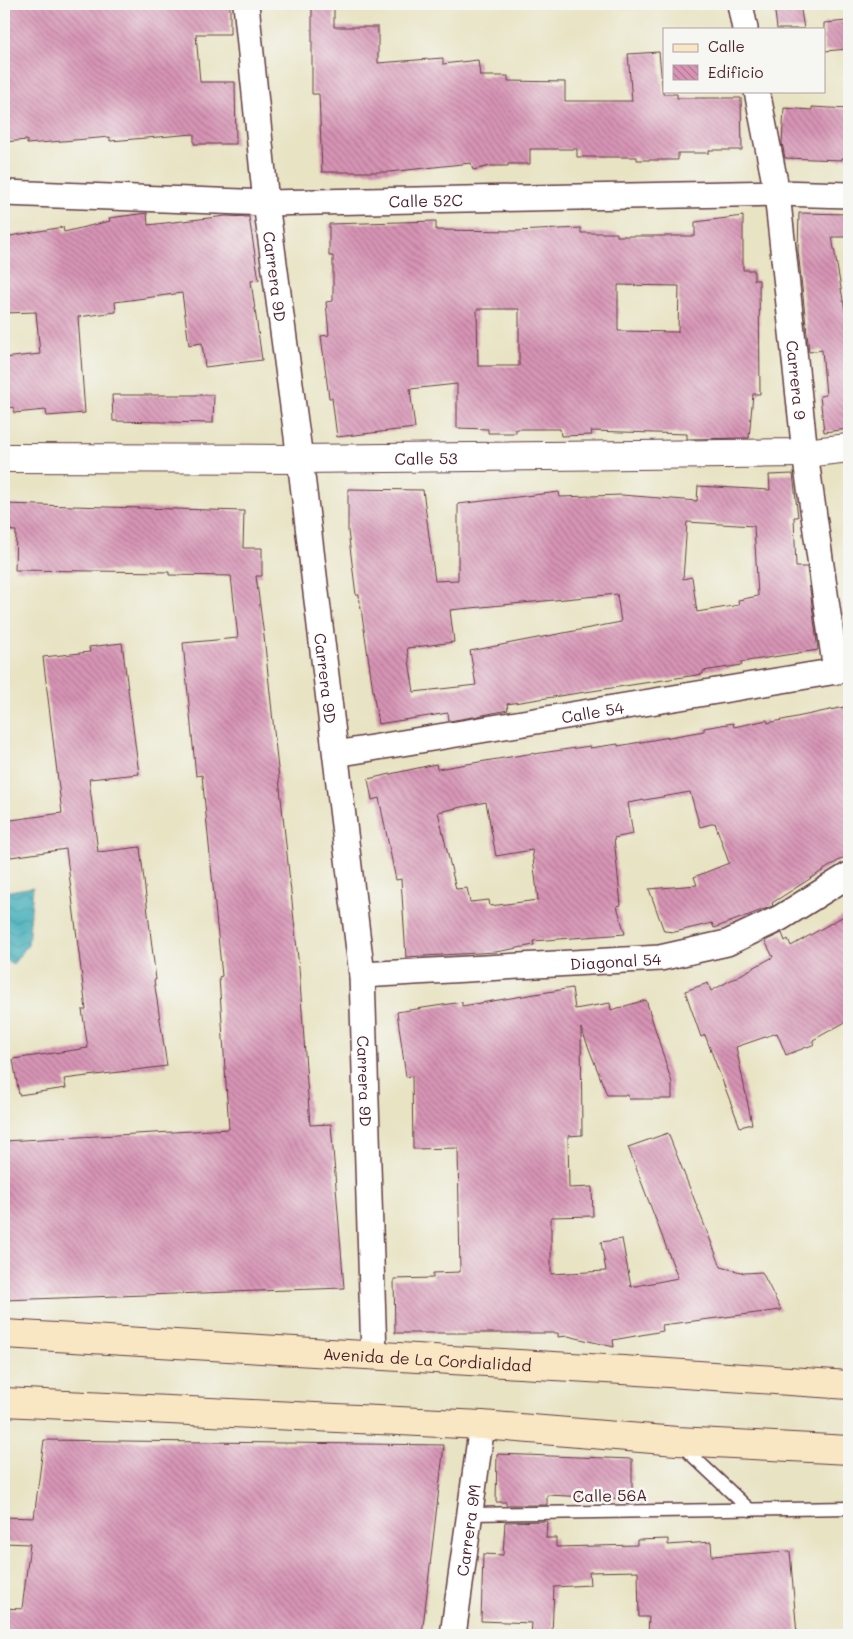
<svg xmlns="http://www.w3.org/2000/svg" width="853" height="1639" viewBox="0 0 853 1639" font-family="Mali,sans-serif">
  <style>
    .water { fill: url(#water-waves); stroke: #426572 }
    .building { fill: url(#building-back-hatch); fill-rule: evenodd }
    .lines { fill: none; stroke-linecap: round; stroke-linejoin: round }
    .service-casing { stroke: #623c42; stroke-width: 15 }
    .minor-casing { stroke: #623c42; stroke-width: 28 }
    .tertiary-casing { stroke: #623c42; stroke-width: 30 }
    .secondary-casing { stroke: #623c42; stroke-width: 30 }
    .service { stroke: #fff; stroke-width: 12 }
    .minor { stroke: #fff; stroke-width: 25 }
    .tertiary { stroke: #fff; stroke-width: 28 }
    .secondary { stroke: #f9e7c3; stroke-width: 28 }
    .labels { text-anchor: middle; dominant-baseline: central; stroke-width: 5; stroke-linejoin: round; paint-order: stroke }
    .street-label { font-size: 16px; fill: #4a1f2b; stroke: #f6f6f2 }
  </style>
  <defs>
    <pattern id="water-waves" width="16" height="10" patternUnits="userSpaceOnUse" patternTransform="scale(1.25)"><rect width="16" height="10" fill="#3babb8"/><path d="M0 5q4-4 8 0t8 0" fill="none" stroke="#348b96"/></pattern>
    <pattern id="building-back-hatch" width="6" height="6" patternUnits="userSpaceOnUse" patternTransform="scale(1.25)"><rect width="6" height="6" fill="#d794b5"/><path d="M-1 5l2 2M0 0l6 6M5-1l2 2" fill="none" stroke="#b07893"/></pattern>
  </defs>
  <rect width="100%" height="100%" fill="#f6f6f2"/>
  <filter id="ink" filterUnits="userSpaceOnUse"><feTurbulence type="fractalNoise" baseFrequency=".02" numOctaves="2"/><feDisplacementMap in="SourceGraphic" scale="10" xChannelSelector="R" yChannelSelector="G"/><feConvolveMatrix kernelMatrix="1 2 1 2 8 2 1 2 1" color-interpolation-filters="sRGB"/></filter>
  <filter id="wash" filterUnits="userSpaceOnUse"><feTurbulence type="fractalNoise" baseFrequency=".0096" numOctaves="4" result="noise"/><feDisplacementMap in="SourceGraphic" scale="20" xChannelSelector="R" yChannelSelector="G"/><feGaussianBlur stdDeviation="1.12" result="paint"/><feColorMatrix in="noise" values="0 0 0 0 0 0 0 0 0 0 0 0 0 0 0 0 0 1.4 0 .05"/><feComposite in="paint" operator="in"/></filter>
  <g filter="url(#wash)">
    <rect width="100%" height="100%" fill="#e8e3c3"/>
    <!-- water -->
    <path class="water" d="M33,887L28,945L13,964L4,959V892Z"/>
    <g id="blocks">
      <!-- building -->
      <g class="building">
        <path d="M4,4H230V34H196L200,82H235L236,144H194V134L110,141V137L27,144V140L4,142V49H6Z"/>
        <path d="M312,4H334V27H378V63L443,58V64L478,60L480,76H508V81L565,82V101H632L628,54L659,52L663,94H677V98H741L742,150H709V153H678V160H637V157H577V149H530V164H508V166H491L473,170L471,163L389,172H322L319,94H312Z"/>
        <path d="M774,4H800L804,29H777Z"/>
        <path d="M848,21L849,49L824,51V23Z"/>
        <path d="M812,107L849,109V158H842V160L785,158L782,143L784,108L812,110Z"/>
        <path d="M147,213L148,225L226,216L249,217L259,280L251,281L262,360L205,367L202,343L189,345L182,293L115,302L116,312L78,317L85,413L47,416L46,410L14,413L13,407L4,409V358L40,354L36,312L4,313V237L63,227L64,232L110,221L109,218Z"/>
        <path d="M799,213L849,214V237H832L845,311L849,310V429L824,432L820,396L826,395L822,350L809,352L798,250Z"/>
        <path d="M743,216V270H754V280H759L760,394H753L749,438L687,439V434L591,431L592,435L561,436L560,429H516V433H488V429L457,428V384L410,389L415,428L337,437L332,398H329L321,336L329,335L326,302L333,301V256H329V224L436,221V230L516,231L581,228V233H617V236H695V222ZM618,285L679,286L678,332L618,331ZM477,309H519V366H478Z"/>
        <path d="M112,395H214L213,423L113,421Z"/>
        <path d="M793,474L798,517H794L796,567H807L818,650L741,662L742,665L703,671V674L507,704L508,710L473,717L449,721L448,713L378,724L359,595H356L348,531V489L423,490L435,581L458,580V504L559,492L560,497L622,495L697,501L698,486L770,490L769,475ZM687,522L754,526L758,596L738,600L739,605L697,612L692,577L683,579ZM617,594L621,622L470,651L476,685L414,692L407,648L454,642L450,610Z"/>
        <path d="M4,504L244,511L243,548H262V576H256L264,636L299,968L310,1125L331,1124L344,1288L4,1300V1141L229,1129L219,977L222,976L202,775L196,776L183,643L238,638L231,576L169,575V572L15,570L16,531L4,530Z"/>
        <path d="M122,643L139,774L89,779L98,852L140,847L156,980H154L167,1066L64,1079L66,1088L19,1095L13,1059L88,1048L82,1010H86L66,849L4,858V821L62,813L43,657L90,652L89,647Z"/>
        <path d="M849,706V854L772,903L773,906L714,928L712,923L675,932L664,931L649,889L697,885L694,877L729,863L715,823L700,827L690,792L628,803L633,834L614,838L621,905L617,906L625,934L533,941L534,945L496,952L406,957L401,879L396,880L379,798L372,800L368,779L436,764L437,769L534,753V754L590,746V748L618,744V746L704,731V728L733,723L734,727L767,720L768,723ZM486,802L496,856L532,850L538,900L490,906L489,900L470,902L467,888L456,889L438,812Z"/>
        <path d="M849,913V1020L813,1040L815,1044L786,1055L777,1033L736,1047L752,1124L740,1127L705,1035L701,1037L685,991L708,983L711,991L773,957L765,941L782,933L785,941L788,939L791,946Z"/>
        <path d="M572,988L575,1009L610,1003L611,1010L646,1000L672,1083V1099H629L628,1095H607L581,1028L582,1135L568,1136L569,1188L592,1187L593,1216L551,1217V1274L606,1271L601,1242L622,1239L631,1287L678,1278L628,1147L668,1133L721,1267L745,1273L762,1272L781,1310L662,1325L663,1331L613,1340L614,1347L568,1336L558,1337V1333H395L394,1279L433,1278V1273L460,1272L458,1148L413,1149L412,1076L406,1077L397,1012L462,1002V1006Z"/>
        <path d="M44,1440L444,1445L422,1635H4V1608L22,1609L30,1544L4,1543V1517L34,1518Z"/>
        <path d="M497,1454L632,1459V1499L547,1495V1505H506V1502H496Z"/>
        <path d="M547,1521L546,1538H556V1547L637,1545V1540L668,1539V1545L711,1542L712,1556L790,1551L797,1635H648L649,1617H639L638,1571L589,1572L590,1585L554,1587L552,1635H531L532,1623L481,1621L483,1554L503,1555L505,1522Z"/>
      </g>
    </g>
  </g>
  <g filter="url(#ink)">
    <use href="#blocks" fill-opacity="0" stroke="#623c42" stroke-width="1"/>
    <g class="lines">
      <!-- service casing -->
      <g class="service-casing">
        <g id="service">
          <path d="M681,1445L750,1510"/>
          <path d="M471,1514L849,1508"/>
        </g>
      </g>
      <!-- minor casing -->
      <g class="minor-casing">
        <g id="minor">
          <path id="s1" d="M246,4L266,203L300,459L362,975L374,1355"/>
          <path d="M740,4L745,29"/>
          <path id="s2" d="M757,91L777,193L805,453L836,671"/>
          <path id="s3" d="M4,193L266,203L777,193L849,195"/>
          <path id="s4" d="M336,754L849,669"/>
          <path id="s5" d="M362,975L660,958L727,943L780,918L849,875"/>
          <path id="s6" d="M453,1635L482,1425"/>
        </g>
      </g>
      <!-- tertiary casing -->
      <g class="tertiary-casing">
        <g id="tertiary">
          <path id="s7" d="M4,458L300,459L805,453L849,448"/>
        </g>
      </g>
      <!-- secondary casing -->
      <g class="secondary-casing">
        <g id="secondary">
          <path id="s8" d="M4,1334L623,1370L849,1385"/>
          <path d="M4,1402L482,1425L677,1441L849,1450"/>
        </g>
      </g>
      <!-- service -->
      <use href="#service" class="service"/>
      <!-- minor -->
      <use href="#minor" class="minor"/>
      <!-- tertiary -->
      <use href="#tertiary" class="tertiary"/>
      <!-- secondary -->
      <use href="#secondary" class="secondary"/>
    </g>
  </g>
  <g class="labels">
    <!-- street labels -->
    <g class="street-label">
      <text stroke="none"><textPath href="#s3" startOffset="422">Calle 52C</textPath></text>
      <text stroke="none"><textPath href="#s1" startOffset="274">Carrera 9D</textPath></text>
      <text stroke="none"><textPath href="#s2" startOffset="292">Carrera 9</textPath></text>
      <text stroke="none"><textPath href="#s7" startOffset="422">Calle 53</textPath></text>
      <text stroke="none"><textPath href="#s1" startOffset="679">Carrera 9D</textPath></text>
      <text stroke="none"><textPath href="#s4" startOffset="260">Calle 54</textPath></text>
      <text stroke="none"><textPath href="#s5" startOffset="254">Diagonal 54</textPath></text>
      <text stroke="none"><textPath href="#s1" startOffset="1084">Carrera 9D</textPath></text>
      <text stroke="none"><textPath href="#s8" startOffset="424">Avenida de La Cordialidad</textPath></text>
      <text transform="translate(610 1495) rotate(-1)">Calle 56A</text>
      <text stroke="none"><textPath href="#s6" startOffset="106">Carrera 9M</textPath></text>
    </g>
  </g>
  <!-- margin -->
  <rect width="853" height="1639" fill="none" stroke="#f6f6f2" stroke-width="20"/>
  <!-- legend -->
  <rect x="663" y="28" width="162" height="65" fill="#f6f6f2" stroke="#b1a0a2"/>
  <rect x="673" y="44" width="25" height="8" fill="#f9e7c3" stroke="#b1a0a2"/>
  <text x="708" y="52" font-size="15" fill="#4a1f2b">Calle</text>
  <rect x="673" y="65" width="25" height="15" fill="url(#building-back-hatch)" stroke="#b1a0a2"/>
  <text x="708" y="78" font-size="15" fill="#4a1f2b">Edificio</text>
</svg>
